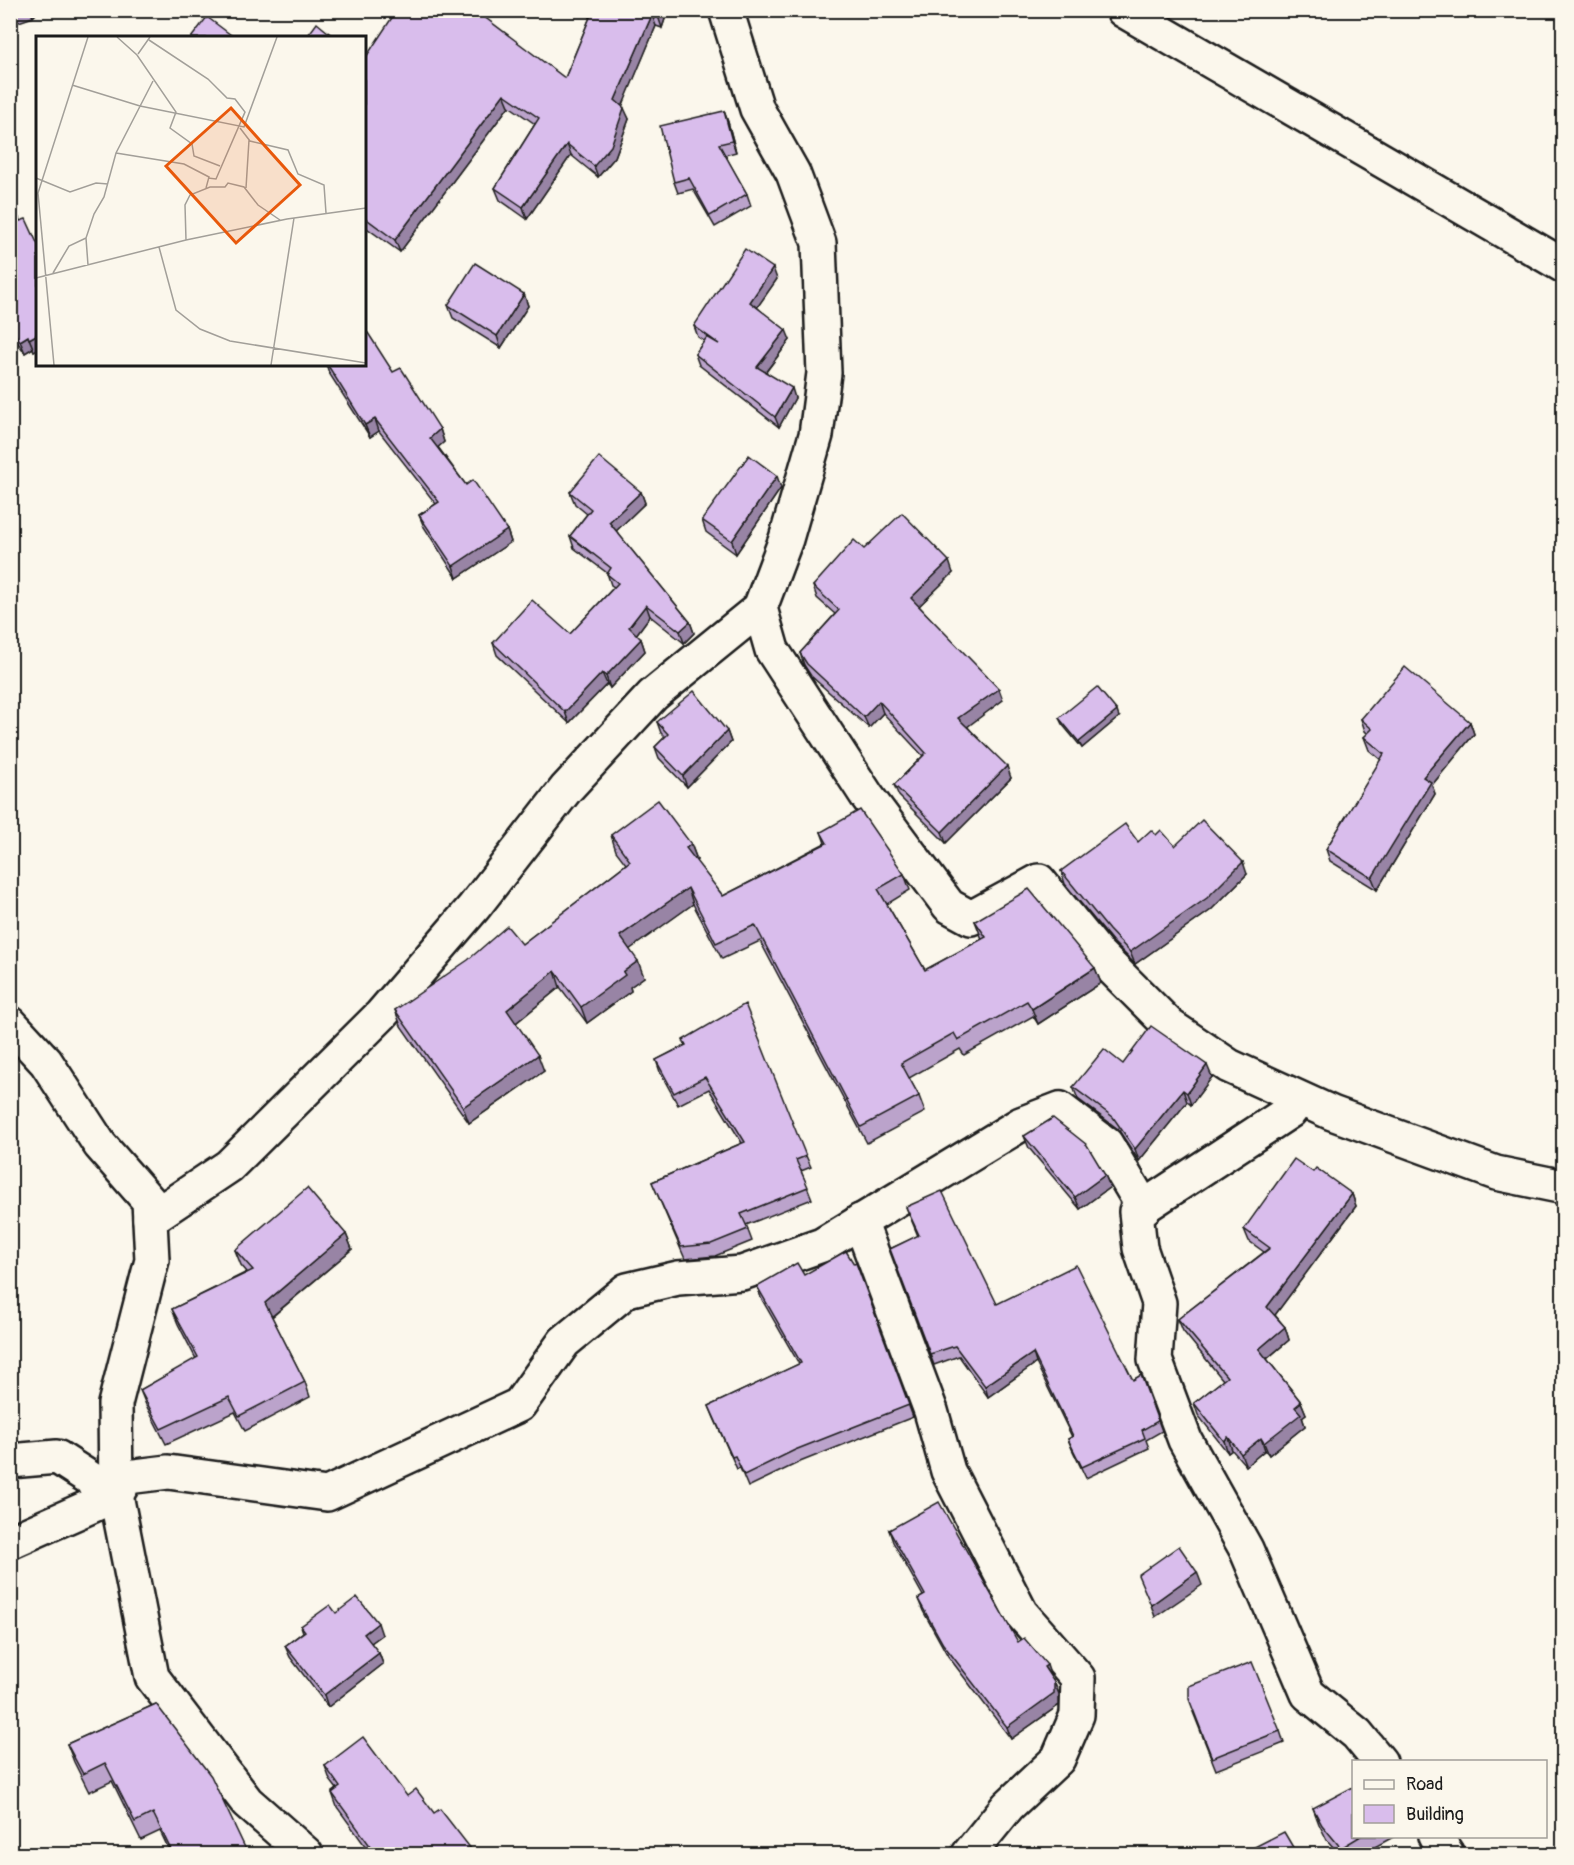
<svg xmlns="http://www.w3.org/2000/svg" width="1574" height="1865" viewBox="0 0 1574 1865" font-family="Pangolin,sans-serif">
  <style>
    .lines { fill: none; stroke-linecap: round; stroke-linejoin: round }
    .street-casing { stroke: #1c1c1c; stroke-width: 38 }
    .secondary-casing { stroke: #1c1c1c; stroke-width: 38 }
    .street { stroke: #fbf7ec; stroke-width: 33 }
    .secondary { stroke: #fbf7ec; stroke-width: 33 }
    .wall { fill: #bba3cb; stroke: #1c1c1c; stroke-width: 1.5 }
    .shaded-wall { fill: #9884a5; stroke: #1c1c1c; stroke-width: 1.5 }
    .building { fill: #d9bdec; stroke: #1c1c1c; stroke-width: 1.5 }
    .inset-road { fill: none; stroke: #a29f99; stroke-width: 1.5 }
    .view { fill: #e8590c; fill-opacity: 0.15; stroke: #e8590c; stroke-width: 3 }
    .inset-edge { fill: none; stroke: #1c1c1c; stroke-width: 3 }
  </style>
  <rect width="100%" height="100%" fill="#fbf7ec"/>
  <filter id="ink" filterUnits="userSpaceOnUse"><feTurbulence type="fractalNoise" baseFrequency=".0167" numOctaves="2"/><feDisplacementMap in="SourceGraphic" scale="12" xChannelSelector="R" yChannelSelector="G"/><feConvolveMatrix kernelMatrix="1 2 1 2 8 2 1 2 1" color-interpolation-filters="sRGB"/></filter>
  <g filter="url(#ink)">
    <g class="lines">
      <!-- street casing -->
      <g class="street-casing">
        <g id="street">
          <path d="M726,10L757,109L793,173L819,243L824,373L816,435L786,539L760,608L772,650L867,796L949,906L971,918L1039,881L1099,955L1170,1026L1229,1066L1332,1113L1496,1173L1564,1187"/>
          <path d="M10,1023L46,1062L100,1145L149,1201L152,1260L115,1404L116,1495"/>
          <path d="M1299,1099L1290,1111L1136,1212L1140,1248L1159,1303L1155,1360L1185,1440L1246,1549L1308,1694L1357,1734L1380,1762"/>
          <path d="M150,1219L229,1166L381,1015L474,907L566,789L653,695L760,608"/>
          <path d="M860,1221L931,1411L948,1471L1021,1613L1078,1678L1077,1715L1058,1759L1008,1806L969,1854"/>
          <path d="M10,1461L57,1457L116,1495L152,1677L247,1802L306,1854"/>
          <path d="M10,1542L116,1495L127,1477L168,1472L327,1494L519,1405L564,1342L627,1290L678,1278L742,1273L822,1245L1021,1124L1060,1109L1106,1144L1144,1208"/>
          <path d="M1435,1836L1447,1854"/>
        </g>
      </g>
      <!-- secondary casing -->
      <g class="secondary-casing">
        <path id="secondary" d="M1123,10L1564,266"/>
      </g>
      <!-- street -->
      <use href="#street" class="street"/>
      <!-- secondary -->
      <use href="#secondary" class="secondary"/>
    </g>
    <!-- wall -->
    <g class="wall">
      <path d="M10,10H39L33,17L10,25Z"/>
      <path d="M593,10H668L662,28L656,26L622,106L629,119L615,157L598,177L571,155L527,219L500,200L495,188L535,124L509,106L400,252L364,226V60L565,78Z"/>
      <path d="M724,111L728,122L736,152L725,155L747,194L751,206L715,227L693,189L678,193L674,182Z"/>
      <path d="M10,221H20L38,245V349L34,351L33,348L25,353L10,332Z"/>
      <path d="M777,279L757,307L790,340L766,372L795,398L779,427L699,365L695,354L704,341L698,337L694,326Z"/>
      <path d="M524,294L528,306L501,348L453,318L448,305Z"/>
      <path d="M326,364H364L393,372L440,429L444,442L438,447L466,485L507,530L511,542L457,578L424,527L419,515L436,504L379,431L370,437L329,373Z"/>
      <path d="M781,488L736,554L706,532L702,520Z"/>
      <path d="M570,492H641L645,503L616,531L690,622L694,633L684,643L650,616L636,635L641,639L645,651L610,688L607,684L569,723L497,655L493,643L570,634L614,587L611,585L607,573L574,548L570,536L587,514L575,504Z"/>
      <path d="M864,549L953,573L919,606L1003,700L967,726L1011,778L946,843L899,796L894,785L923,756L883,713L869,728L811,676L804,665L800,653L835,614L817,598L813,586Z"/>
      <path d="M1119,717L1082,748L1062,724L1059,718Z"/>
      <path d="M1361,719L1470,722L1474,734L1432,785L1435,794L1377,890L1330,861L1326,849L1381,760L1369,750L1364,737L1368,734L1365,731Z"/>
      <path d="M657,722L727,731L731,742L687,787L659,758L655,747L665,737L661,733Z"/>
      <path d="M821,832L904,874L910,890L887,904L925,970L982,939L975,921L1095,968L1101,983L1038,1024L1033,1016L964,1055L960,1049L909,1078L919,1096L925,1112L867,1143L760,941L722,959L693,904L629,949L644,977L630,987L631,991L587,1023L560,987L516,1023L544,1071L469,1123L401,1026L395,1010L522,944L626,864L616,851L611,835L691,844L697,860L695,861L723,896L825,843Z"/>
      <path d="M1156,835L1175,846L1247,874L1211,910L1135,964L1113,942L1065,884L1061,871Z"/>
      <path d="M683,1040L806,1156L811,1167L801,1171L812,1199L746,1225L752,1241L715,1256L685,1259L652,1182L742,1143L709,1089L678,1105L660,1072L656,1060L685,1045Z"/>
      <path d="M1123,1064L1212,1077L1191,1105L1187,1102L1139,1161L1118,1129L1078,1099L1073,1087Z"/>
      <path d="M1024,1136L1105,1175L1110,1187L1080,1209L1029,1148Z"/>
      <path d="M1313,1172L1352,1194L1356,1206L1275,1315L1285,1327L1289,1340L1267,1359L1301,1402L1306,1414L1302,1417L1305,1426L1269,1455L1265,1450L1246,1466L1232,1450L1228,1453L1198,1415L1194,1403L1223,1380L1183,1331L1178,1319L1264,1252L1249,1241L1244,1229Z"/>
      <path d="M906,1207L997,1304L1133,1380L1141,1375L1162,1431L1146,1440L1149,1448L1086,1478L1072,1449L1068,1439L1072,1437L1036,1363L988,1397L959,1356L934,1365L890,1249L918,1236Z"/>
      <path d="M346,1234L352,1249L272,1317L305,1382L310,1397L245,1431L235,1412L166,1444L146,1405L140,1390L196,1359L178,1324L172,1309L247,1272L241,1265L235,1250Z"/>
      <path d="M856,1263L913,1417L800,1462L748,1487L740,1468L737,1469L714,1418L709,1406L799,1364L761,1298L757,1286Z"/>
      <path d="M889,1530L1018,1642L1054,1682L1059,1694V1705L1011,1739L948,1656L923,1611L918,1599L923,1596L893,1542Z"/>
      <path d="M336,1613L382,1635L371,1643L379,1653L383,1664L328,1707L290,1657L285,1646L303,1632L301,1626Z"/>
      <path d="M156,1704L248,1854H171L160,1831L141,1840L112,1781L89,1792L74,1762L67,1744Z"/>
      <path d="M1193,1712L1280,1731L1284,1743L1216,1770Z"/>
      <path d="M325,1766L407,1796L434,1813L475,1854H371L337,1807L332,1793L337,1789L330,1780Z"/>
      <path d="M1313,1808L1353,1836H1395L1362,1854H1339L1327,1840L1319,1824Z"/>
    </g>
    <!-- shaded-wall -->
    <g class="shaded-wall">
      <path d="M30,10H39L33,17Z"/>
      <path d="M660,10H668L662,28L658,16Z"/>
      <path d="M652,15L656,26L620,112L615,100Z"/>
      <path d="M504,94L509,106L400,252L395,240Z"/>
      <path d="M624,108L629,119L615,157L598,177L594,166Z"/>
      <path d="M724,111L728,122L736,152L732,141Z"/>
      <path d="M567,144L571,155L527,219L523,207Z"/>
      <path d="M773,268L777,279L754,312L750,302Z"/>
      <path d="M524,294L528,306L501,348L497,336Z"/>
      <path d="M786,330L790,340L761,378L757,367Z"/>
      <path d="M38,334V349L34,351L29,339Z"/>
      <path d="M28,336L33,348L25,353L20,341Z"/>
      <path d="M792,388L795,398L779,427L775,417Z"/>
      <path d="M375,419L379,431L370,437L365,425Z"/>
      <path d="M440,429L444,442L435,450L430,438Z"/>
      <path d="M777,476L781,488L736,554L732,541Z"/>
      <path d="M641,492L645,503L613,534L609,522Z"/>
      <path d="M507,530L511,542L457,578L453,566Z"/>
      <path d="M949,561L953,573L916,609L911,598Z"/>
      <path d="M646,605L650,616L633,639L629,627Z"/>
      <path d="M690,622L694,633L684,643L680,631Z"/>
      <path d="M641,639L645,651L610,688L606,676Z"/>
      <path d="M602,673L607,684L569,723L565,712Z"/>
      <path d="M999,689L1003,700L963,730L958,718Z"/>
      <path d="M879,701L883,713L869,728L864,717Z"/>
      <path d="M1117,711L1119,717L1082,748L1079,742Z"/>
      <path d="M1470,722L1474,734L1432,785L1435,794L1377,890L1372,878L1423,777Z"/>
      <path d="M727,731L731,742L687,787L683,776Z"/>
      <path d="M1007,766L1011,778L946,843L942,832Z"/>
      <path d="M691,844L697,860L691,864L686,848Z"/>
      <path d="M1243,862L1247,874L1211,910L1135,964L1130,952Z"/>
      <path d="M688,888L693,904L626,952L620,936Z"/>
      <path d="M638,961L644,977L630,987L631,991L587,1023L581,1007L623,972Z"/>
      <path d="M1095,968L1101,983L1038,1024L1032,1009Z"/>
      <path d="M555,971L560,987L512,1026L507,1010Z"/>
      <path d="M538,1055L544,1071L469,1123L463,1107Z"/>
      <path d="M1207,1065L1212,1077L1191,1105L1187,1093Z"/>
      <path d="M1183,1090L1187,1102L1139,1161L1135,1149Z"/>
      <path d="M1105,1175L1110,1187L1080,1209L1075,1197Z"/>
      <path d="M1352,1194L1356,1206L1272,1319L1267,1307Z"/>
      <path d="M346,1234L352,1249L270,1318L265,1303Z"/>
      <path d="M1285,1327L1289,1340L1264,1361L1259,1349Z"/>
      <path d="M1033,1353L1036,1363L988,1397L985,1386Z"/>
      <path d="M1301,1402L1306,1414L1302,1417L1305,1426L1269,1455L1264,1443L1295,1407Z"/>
      <path d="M1228,1437L1232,1450L1228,1453L1224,1441Z"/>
      <path d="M1261,1438L1265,1450L1246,1466L1241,1454Z"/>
      <path d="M1197,1572L1202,1585L1155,1617L1151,1605Z"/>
      <path d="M378,1623L382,1635L368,1645L364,1634Z"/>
      <path d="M379,1653L383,1664L328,1707L324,1695Z"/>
      <path d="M1047,1665L1051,1677L1044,1667Z"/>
      <path d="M1054,1682L1059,1694V1705L1011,1739L1007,1727Z"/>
    </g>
    <!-- building -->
    <g class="building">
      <path d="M397,10H475L565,78L593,10H660L658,16L652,15L615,100L624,108L611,146L594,166L567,144L523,207L495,188L539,118L504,94L395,240L364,217V60Z"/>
      <path d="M207,17L235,38H191Z"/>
      <path d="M317,23L335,38H306Z"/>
      <path d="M724,111L732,141L719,144L747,194L710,216L689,178L674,182L660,126Z"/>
      <path d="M19,218L20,221L26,219L38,245V334L29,339L28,336L20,341L10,326V221Z"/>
      <path d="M745,249L773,268L750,302L786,330L757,367L792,388L775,417L695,354L707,337L719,344L694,326Z"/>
      <path d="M475,263L524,294L497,336L448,305Z"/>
      <path d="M368,333L393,372L401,368L440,429L430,438L466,485L473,480L507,530L453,566L419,515L439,502L375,419L365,425L327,364H364V335Z"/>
      <path d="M749,455L777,476L732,541L702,520Z"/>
      <path d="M599,457L641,492L609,522L690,622L680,631L646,605L629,627L641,639L606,676L602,673L565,712L493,643L532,600L570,634L618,583L607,574L611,568L570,536L591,509L570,492Z"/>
      <path d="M902,513L949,561L911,598L999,689L958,718L1007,766L942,832L894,785L926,753L879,701L864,717L807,664L800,653L839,610L813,586L854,540L864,549Z"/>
      <path d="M1405,667L1470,722L1423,777L1431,782L1372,878L1326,849L1384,754L1364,737L1372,729L1361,719Z"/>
      <path d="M1097,687L1117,711L1079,742L1059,718Z"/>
      <path d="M694,691L727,731L683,776L655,747L668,734L657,722Z"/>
      <path d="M658,800L691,844L686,848L723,896L827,843L821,832L860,810L904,874L878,889L925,970L986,937L975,921L1029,889L1095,968L1032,1009L1027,1001L958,1040L954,1033L901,1063L919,1096L861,1127L755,925L716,943L688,888L620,936L638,961L623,972L625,975L581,1007L555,971L507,1010L538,1055L463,1107L395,1010L468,960L507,926L522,944L630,861L611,835Z"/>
      <path d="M1202,820L1243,862L1207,898L1130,952L1109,930L1061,871L1125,824L1138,842L1151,830L1156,835L1161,830L1175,846Z"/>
      <path d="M745,1004L806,1156L796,1160L808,1187L741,1214L748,1229L711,1244L681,1247L652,1182L745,1142L705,1077L674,1093L656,1060L686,1045L683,1040Z"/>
      <path d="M1151,1026L1207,1065L1187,1093L1183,1090L1135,1149L1113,1117L1073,1087L1104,1049L1123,1064Z"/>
      <path d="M1053,1118L1087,1145L1105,1175L1075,1197L1024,1136Z"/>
      <path d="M1294,1159L1313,1172L1316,1168L1352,1194L1267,1307L1285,1327L1259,1349L1301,1402L1295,1407L1301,1414L1264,1443L1261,1438L1241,1454L1228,1437L1224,1441L1194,1403L1227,1377L1178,1319L1270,1248L1244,1229Z"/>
      <path d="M307,1188L346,1234L265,1303L305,1382L239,1416L229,1397L161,1429L140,1390L198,1357L172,1309L253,1270L235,1250Z"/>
      <path d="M942,1191L997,1304L1076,1265L1133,1380L1141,1375L1158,1421L1142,1430L1145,1438L1082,1467L1068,1439L1073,1436L1033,1353L985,1386L955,1346L930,1354L890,1249L919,1235L906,1207Z"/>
      <path d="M846,1251L854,1264L856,1263L909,1405L795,1450L744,1475L735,1456L732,1457L709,1406L801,1363L757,1286L797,1263L804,1275Z"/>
      <path d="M939,1502L1018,1642L1024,1638L1047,1665L1044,1667L1054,1682V1693L1007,1727L943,1644L918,1599L925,1595L889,1530Z"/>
      <path d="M1179,1546L1197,1572L1151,1605L1138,1575Z"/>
      <path d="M357,1597L378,1623L364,1634L379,1653L324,1695L285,1646L305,1631L301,1626L330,1605L336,1613Z"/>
      <path d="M1252,1662L1280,1731L1212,1758L1189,1699V1686Z"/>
      <path d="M156,1704L211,1776L248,1854H173L153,1813L135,1822L105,1763L83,1774L67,1744Z"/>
      <path d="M363,1737L407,1796L416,1789L434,1813L440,1809L475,1854H376L332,1793L340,1787L325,1766Z"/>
      <path d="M1353,1787V1836H1361L1341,1848L1322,1825L1313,1808Z"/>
      <path d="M1284,1832L1297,1854H1241Z"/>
    </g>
  </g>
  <!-- overview -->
  <g transform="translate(36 36)">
    <rect width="330" height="330" fill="#fbf7ec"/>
    <path class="inset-road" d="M81,1L101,19L140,76L134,92L156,108L158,120L184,130M113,4L172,43L191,62L199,63L209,76L180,143L172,142M102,18L114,1M36,49L104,70L208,91L241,1M204,92L214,105L252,114L262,138L288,149L290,177M80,117L148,128L173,141L170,152M0,142L34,156L60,147L72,148M210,152L213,104M150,204L149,169L154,159L174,151H189L192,147L208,151L222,169L244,184M123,211L140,274L164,293L194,305L330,327M52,229L50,202L58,178L68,161L80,117L117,45M17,237L33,210L50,202M0,242L150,204L251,183L330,172M18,329L2,157L52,1M235,329L258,182"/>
    <path class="view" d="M195,72L264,149L200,207L130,130Z"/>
    <rect width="330" height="330" class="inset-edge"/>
  </g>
  <!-- margin -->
  <rect width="1574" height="1865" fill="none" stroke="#fbf7ec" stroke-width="36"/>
  <rect x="18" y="18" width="1538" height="1829" fill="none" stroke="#1c1c1c" stroke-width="2" filter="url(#ink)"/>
  <!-- legend -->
  <rect x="1352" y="1760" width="195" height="78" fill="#fbf7ec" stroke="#a29f99" stroke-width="1.5"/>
  <rect x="1364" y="1780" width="30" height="9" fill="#fbf7ec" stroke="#a29f99" stroke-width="1.5"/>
  <text x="1406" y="1790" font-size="18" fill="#1c1c1c">Road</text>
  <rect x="1364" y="1805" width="30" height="18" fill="#d9bdec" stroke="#a29f99" stroke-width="1.5"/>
  <text x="1406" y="1820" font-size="18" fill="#1c1c1c">Building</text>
</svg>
